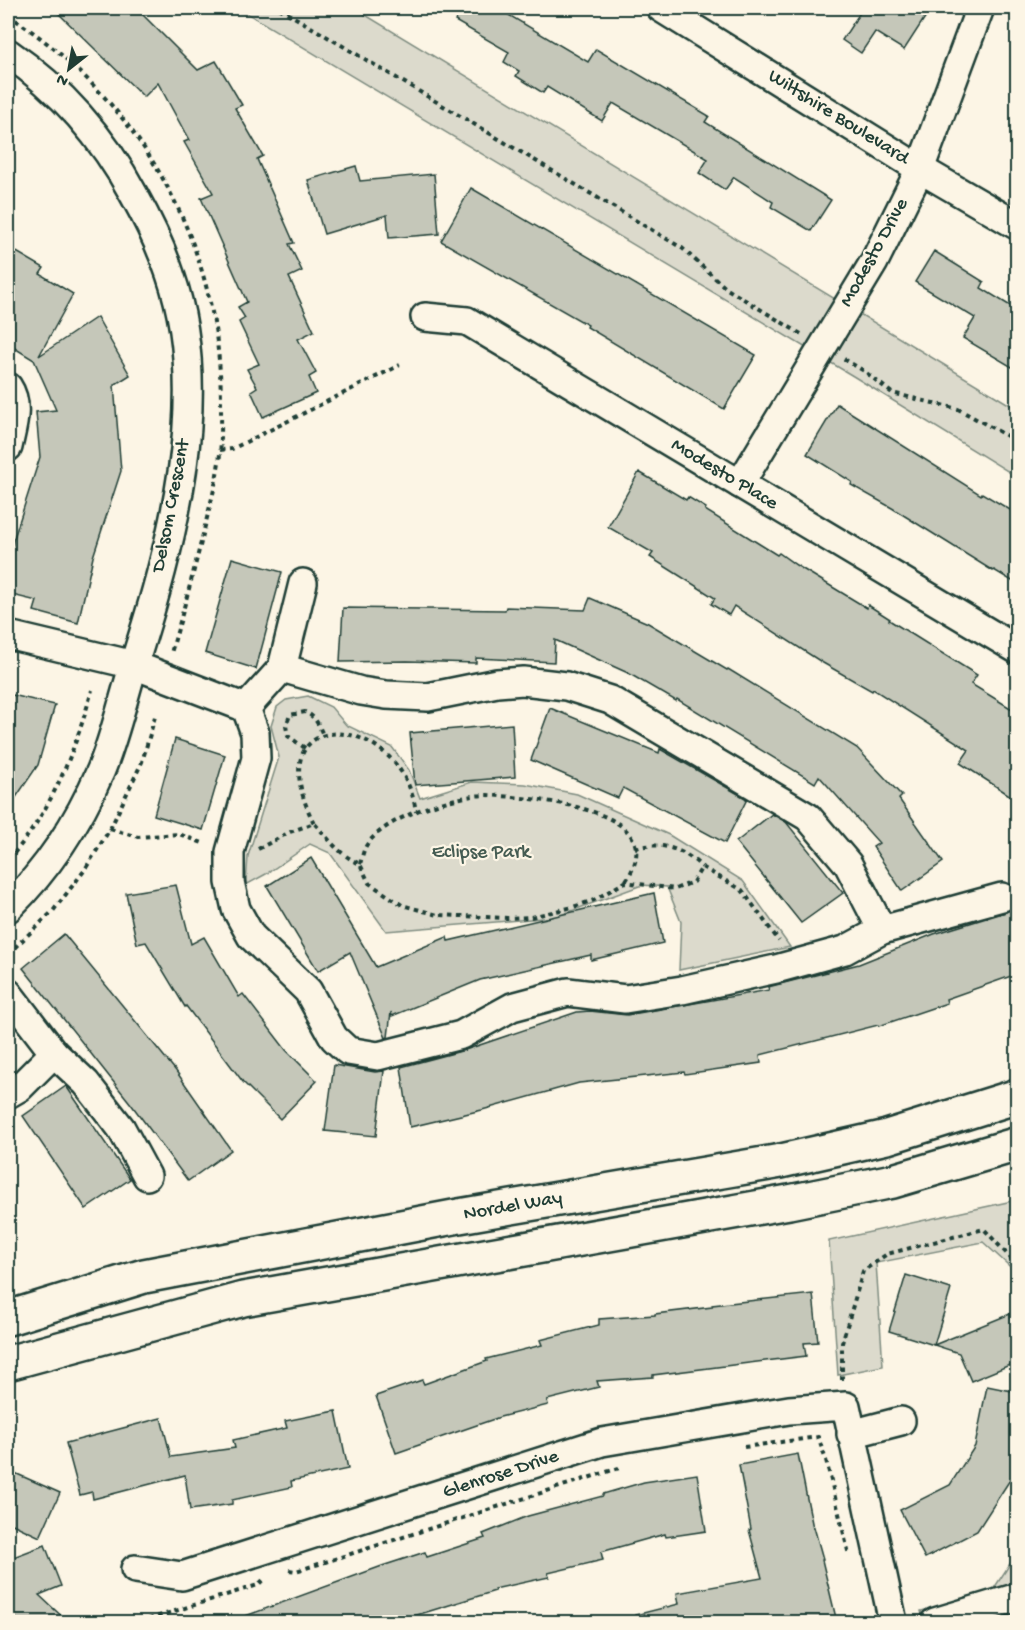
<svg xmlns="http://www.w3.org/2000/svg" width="1025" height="1630" viewBox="0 0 1025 1630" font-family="'Gochi Hand',sans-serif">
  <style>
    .green { fill: #dcdacc; stroke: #7e8c80; stroke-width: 1.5 }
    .building { fill: #c5c7b9; stroke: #1f3d34; stroke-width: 1.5 }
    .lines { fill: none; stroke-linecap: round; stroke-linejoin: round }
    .minor-casing { stroke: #1f3d34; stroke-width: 32 }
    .major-casing { stroke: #1f3d34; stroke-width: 38 }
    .path { stroke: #1f3d34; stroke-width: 4; stroke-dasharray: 4.5 4.5; stroke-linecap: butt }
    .minor { stroke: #fcf5e5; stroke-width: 27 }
    .major { stroke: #fcf5e5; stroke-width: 33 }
    .labels { text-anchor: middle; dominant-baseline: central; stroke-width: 4.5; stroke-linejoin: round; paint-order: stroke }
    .street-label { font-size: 20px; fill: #1f3d34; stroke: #fcf5e5 }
    .park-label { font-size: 20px; fill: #455c52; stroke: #fcf5e5 }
  </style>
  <rect width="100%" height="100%" fill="#fcf5e5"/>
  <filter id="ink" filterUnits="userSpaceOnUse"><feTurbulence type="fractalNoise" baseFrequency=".0167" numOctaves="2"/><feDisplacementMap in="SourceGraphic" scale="12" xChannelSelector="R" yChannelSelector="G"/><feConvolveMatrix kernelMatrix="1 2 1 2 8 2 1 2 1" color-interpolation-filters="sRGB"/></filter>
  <g filter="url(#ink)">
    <!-- green -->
    <g class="green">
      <path d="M238,8H354L1017,409V477L853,376Z"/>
      <path d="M308,696L331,707L346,725L392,747L409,770L420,798L472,782L525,784L577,794L669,835L743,881L790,947L679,970L681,922L667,887L642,885L555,917L386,931L330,853L310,844L266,874L246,885L248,856L279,757L271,726L277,707L286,700Z"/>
      <path d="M1017,1200V1273L983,1242L876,1263L883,1366L838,1375L829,1241Z"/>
      <path d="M1017,1553V1618L1005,1622H924L921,1611L991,1593Z"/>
    </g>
    <!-- building -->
    <g class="building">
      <path d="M53,8H136L198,70L216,61L242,105L235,108L263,156L257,159L294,243L289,244L302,271L289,277L314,331L298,339L316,373L309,377L316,393L263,417L251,391L257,387L247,369L259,364L239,322L245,318L238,307L247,302L201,198L213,193L184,142L189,140L158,83L144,97Z"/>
      <path d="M463,8H497L588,62L596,49L709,116L705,122L831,200L811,231L771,207L773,202L734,177L725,190L699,173L708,159L613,103L602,121L547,87L543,93L516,76L519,71L504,62L509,52L455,21Z"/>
      <path d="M863,8H913L926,16L904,50L875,32L861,53L842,40Z"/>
      <path d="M356,166L360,181L434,174L439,234L389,238L387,215L324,234L308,180Z"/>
      <path d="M471,188L756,355L724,409L587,327L588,325L441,241Z"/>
      <path d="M8,247L44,268L40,274L73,294L39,356L97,317L130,375L114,385L121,471L93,557L78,623L34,611L37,601L8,594V569L13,541L40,457L36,412L56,410L34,360L8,344Z"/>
      <path d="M934,251L984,282L981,288L1017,310V370L963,338L975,318L915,282Z"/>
      <path d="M837,404L981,495L982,493L1017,514V584L994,570L993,571L892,508L851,485L852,482L807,454Z"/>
      <path d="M639,472L686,500L688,497L706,508L705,510L777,555L779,553L796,565L867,608L868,605L890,619L889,620L977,675L971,684L1017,712V800L960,763L969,750L873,689L872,691L823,663L734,606L729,615L711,604L715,598L650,557L653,553L608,527Z"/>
      <path d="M232,558L282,572L256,669L205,653Z"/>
      <path d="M590,598L648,623L727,670L728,669L857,748L902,796L899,799L943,862L902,891L873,847L879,843L819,776L815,783L677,699L676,701L628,673L555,640L554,662L476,658V663L407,661L340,662L343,608L505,610L506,607L585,610Z"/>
      <path d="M8,694L55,705L38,765L8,809Z"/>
      <path d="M550,708L659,753L660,749L747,799L725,843L623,788L618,798L531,760Z"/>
      <path d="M512,724L515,777L415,785L410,733Z"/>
      <path d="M175,739L225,755L203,830L154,815Z"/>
      <path d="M772,814L786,822L843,893L801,923L736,842Z"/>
      <path d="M311,858L376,967L447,937L448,941L654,893L663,943L591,960V955L480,980L392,1016L391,1012L388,1037L386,1038L350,952L318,971L267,886Z"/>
      <path d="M176,885L191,944L204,937L239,997L243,994L286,1050L317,1081L280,1119L243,1082L186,1006L185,1007L146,942L137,944L126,893Z"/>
      <path d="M1017,905V974L946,999L947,1003L879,1026L878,1025L760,1055L761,1063L685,1074L684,1072L579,1083L482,1110L410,1127L401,1067L465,1050L577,1012L590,1011L627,1015L769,990L768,987L859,964L934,934L1006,912Z"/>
      <path d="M64,934L176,1071L231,1150L188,1181L131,1104L23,968Z"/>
      <path d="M334,1065L375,1072L384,1071L376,1136L325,1131Z"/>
      <path d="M66,1086L130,1179L86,1209L23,1116Z"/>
      <path d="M906,1275L951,1289L934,1345L889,1331Z"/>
      <path d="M813,1294L818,1342L804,1343L806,1356L653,1375V1377L597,1381L599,1387L547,1400L548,1405L500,1417L396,1453L376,1396L422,1380L424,1384L487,1361L486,1359L542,1345L540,1340L599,1325V1319L655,1315V1314L712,1307V1305Z"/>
      <path d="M1010,1314L1017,1333V1362L971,1381L959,1353L934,1345Z"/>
      <path d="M987,1386L1017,1392V1469L977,1531L925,1558L900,1510L950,1485L975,1446Z"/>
      <path d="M336,1411L348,1469L291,1481L292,1487L232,1500V1504L190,1510L185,1475L93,1499L92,1492L80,1495L66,1443L161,1418L171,1457L235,1448L233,1440L287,1428L285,1421Z"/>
      <path d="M798,1454L813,1528L814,1527L823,1559L822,1560L836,1618L818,1623H636L635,1615L679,1604L677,1593L762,1578L749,1530L751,1529L739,1465Z"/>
      <path d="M8,1470L60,1493L40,1537L8,1522Z"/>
      <path d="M697,1474L706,1531L666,1537L665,1534L601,1552L603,1560L548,1573L549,1577L494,1589L495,1591L391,1623H233L232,1621L382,1566L425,1552L427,1557L485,1538L483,1534L528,1516L603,1496V1494L644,1482Z"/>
      <path d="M45,1545L61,1586L39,1595L69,1623H8V1559Z"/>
    </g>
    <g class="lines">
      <!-- minor casing -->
      <g class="minor-casing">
        <g id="minor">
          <path d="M661,8L920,169L1018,226"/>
          <path d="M8,53C62,90 103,137 134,195C148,220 161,247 170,274C213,397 172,544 134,664C123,699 115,736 101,770C79,821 48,869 8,908"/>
          <path d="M425,317L467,321L1018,650"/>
          <path d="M8,387C20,405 12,428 8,447"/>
          <path d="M740,484L874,262L920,169L980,8"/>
          <path d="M8,635L134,665L246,708"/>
          <path d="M282,668L303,583"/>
          <path d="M246,708L255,733L256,758L230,852V882L236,909L251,936L308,991L334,1038L348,1051L378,1056L461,1035L512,1007L568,992L625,999L682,990L776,969L845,950L882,930L1002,897"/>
          <path d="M246,708L282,668L361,691L386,695L428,697L497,683L523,681L566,686L610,700L808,817L848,864L882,930"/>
          <path d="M8,993L54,1053L86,1083L121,1128L147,1176"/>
          <path d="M8,1094L20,1087L54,1053"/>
          <path d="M851,1434L901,1421"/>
          <path d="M135,1569L182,1576L602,1442L789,1410L846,1406L893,1622"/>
          <path d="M935,1622L1018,1597"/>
        </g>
      </g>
      <!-- major casing -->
      <g class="major-casing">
        <g id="major">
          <path d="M8,1318L144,1276L459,1216L781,1161L887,1137L1018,1096"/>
          <path d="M8,1363L243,1299L789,1202L893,1181L1018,1144"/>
        </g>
      </g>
      <!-- path -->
      <g class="path">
        <path d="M279,8L682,248L727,289L801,334"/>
        <path d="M8,15C142,102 221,244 221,404C221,425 222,447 218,468C215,489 209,509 204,530C194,571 183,612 171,653"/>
        <path d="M844,359L864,371L892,393L958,409L1018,442"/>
        <path d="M220,450L232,449L400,365"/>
        <path d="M305,748L288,736L286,726L290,715L305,712C316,717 318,724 323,735"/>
        <path d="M314,823C252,701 402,710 416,812"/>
        <path d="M110,829L138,837L179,834L205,844"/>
        <path d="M635,848C661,841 683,849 702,867"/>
        <path d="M258,849L290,832L314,823C330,840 338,854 360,864L369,883L402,905L438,915L507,918L531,917L573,907L594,900L625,882L675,889L693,882L702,867L742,890L779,941"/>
        <path d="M8,860C51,813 75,751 92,690"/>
        <path d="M360,864C362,858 363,851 366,846C384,817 454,795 487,795C530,798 678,807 625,882"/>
        <path d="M8,954L53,911L84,871L110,829L142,762L156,713"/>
        <path d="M842,1380V1343L863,1271L887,1254L984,1229L1018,1266"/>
        <path d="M744,1447L818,1437L826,1460L849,1555"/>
        <path d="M289,1570L296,1571L319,1564L619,1468"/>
        <path d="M112,1622L114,1619L130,1622"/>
        <path d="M140,1622L258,1585L266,1577"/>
      </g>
      <!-- minor -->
      <use href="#minor" class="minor"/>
      <!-- major -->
      <use href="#major" class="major"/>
    </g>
  </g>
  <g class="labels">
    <!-- street labels -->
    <g class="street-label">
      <text transform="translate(838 118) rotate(32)">Wiltshire Boulevard</text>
      <text transform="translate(875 253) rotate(-61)">Modesto Drive</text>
      <text transform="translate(724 475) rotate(31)">Modesto Place</text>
      <text transform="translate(172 506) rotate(-79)">Delsom Crescent</text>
      <text transform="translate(513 1207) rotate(-10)">Nordel Way</text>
      <text transform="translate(501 1475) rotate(-18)">Glenrose Drive</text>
    </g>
    <!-- park labels -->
    <g class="park-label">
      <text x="481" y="853">Eclipse Park</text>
    </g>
  </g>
  <!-- margin -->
  <rect width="1025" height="1630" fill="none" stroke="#fcf5e5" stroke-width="30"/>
  <rect x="15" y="15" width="995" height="1600" fill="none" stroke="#1f3d34" stroke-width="2" filter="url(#ink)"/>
  <!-- north arrow -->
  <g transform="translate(69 69) rotate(211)" stroke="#fcf5e5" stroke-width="4.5" paint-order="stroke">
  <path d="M0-4.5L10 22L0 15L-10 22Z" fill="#1f3d34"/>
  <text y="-9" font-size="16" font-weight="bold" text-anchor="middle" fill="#1f3d34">N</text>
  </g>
</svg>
